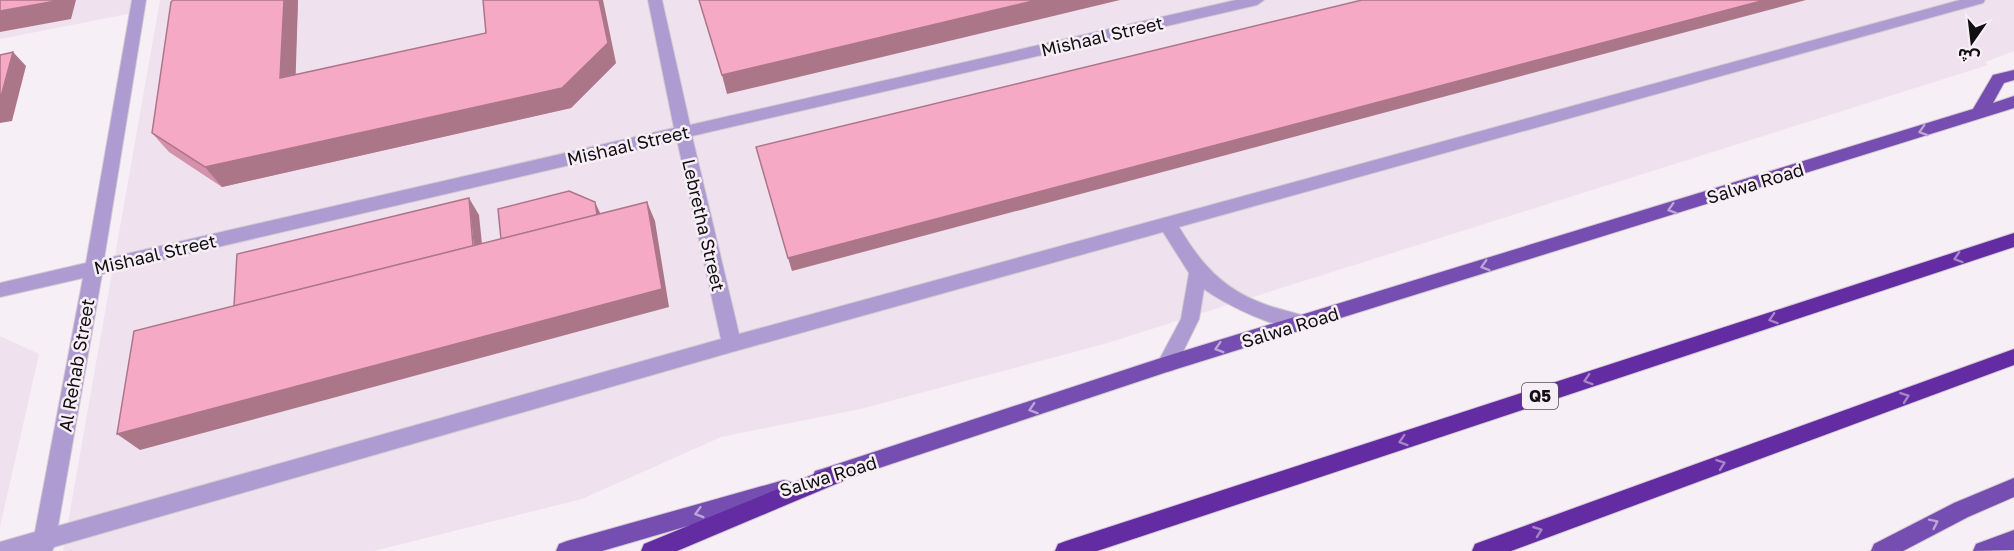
<svg xmlns="http://www.w3.org/2000/svg" width="2014" height="551" viewBox="0 0 2014 551" font-family="'Golos Text','Noto Sans Arabic',sans-serif">
  <style>
    .built { fill: #efe1ed }
    .lines { fill: none; stroke-linecap: round; stroke-linejoin: round }
    .minor-casing { stroke: #d2cbd1; stroke-width: 2 }
    .major-casing { stroke: #d2cbd1; stroke-width: 2 }
    .highway-casing { stroke: #d2cbd1; stroke-width: 2 }
    .minor { fill: #ad9bd1; fill-rule: evenodd }
    .major { fill: #764db0; fill-rule: evenodd }
    .highway { fill: #632ca2; fill-rule: evenodd }
    .wall { fill: #d491a9 }
    .shaded-wall { fill: #ac7689 }
    .building { fill: #f6a9c4; stroke: #ac7689; stroke-width: 1.5 }
    .oneway { stroke: #bda6d6 }
    .oneway2 { stroke: #a684c8 }
    .labels { text-anchor: middle; dominant-baseline: central; stroke-width: 5; stroke-linejoin: round; paint-order: stroke }
    .shield { fill: #f7eff6; stroke: #565256; stroke-width: 1.5 }
    .shield-label { font-size: 16px; font-weight: bold; fill: #110f11 }
    .street-label { font-size: 18px; fill: #110f11; stroke: #f7eff6 }
  </style>
  <rect width="100%" height="100%" fill="#f7eff6"/>
  <!-- built -->
  <g class="built">
    <path d="M0,0H140L138,12L0,39Z"/>
    <path d="M160,0H2014V51L1985,62L1988,65L1104,344L860,409L721,437L582,499L374,551H63Z"/>
    <path d="M0,336L39,354L0,527Z"/>
  </g>
  <g class="lines">
    <!-- minor casing -->
    <g class="minor-casing">
      <path id="minor" d="M132,0H146L104,259L674,128L648,0H662L690,125L1236,0H1264L1257,5L692,136L739,334L1960,0H1985L1983,3L1179,227C1201,264 1223,289 1264,304C1279,310 1295,312 1310,318L1312,323L1310,328C1288,336 1222,303 1204,289L1199,319L1174,370L1167,372L1160,370L1157,364L1181,319L1189,273L1163,232L732,352L54,547L52,551H0V542L35,532L83,278L0,297V283L86,263ZM677,140L721,339L58,526L102,274Z"/>
    </g>
    <!-- major casing -->
    <g class="major-casing">
      <g id="major">
        <path d="M2014,70V80L2004,83L1993,103L2014,96V108L1167,372L822,487L815,485L812,478L815,471L822,469L1167,356L1973,109L1993,75Z"/>
        <path d="M2014,478V497L1968,517L1903,551H1871L1874,544L1954,503Z"/>
        <path d="M784,480L791,482L794,489L791,496L784,498L602,551H556L559,544L567,541Z"/>
        <path d="M2014,530V550L1973,551L1976,544Z"/>
      </g>
    </g>
    <!-- highway casing -->
    <g class="highway-casing">
      <g id="highway">
        <path d="M2014,233V247L1097,551H1055L1058,544L1066,541Z"/>
        <path d="M2014,349V365L1511,551H1472L1475,544L1483,541Z"/>
        <path d="M836,465L843,467L846,474L843,481L677,551H641L644,544Z"/>
      </g>
    </g>
    <!-- minor -->
    <use href="#minor" class="minor"/>
    <!-- major -->
    <use href="#major" class="major"/>
    <!-- highway -->
    <use href="#highway" class="highway"/>
  </g>
  <!-- wall -->
  <path class="wall" d="M298,0L295,74L616,63L571,108L222,187L169,152L152,133Z"/>
  <!-- shaded-wall -->
  <g class="shaded-wall">
    <path d="M56,0H76L71,19L0,32V11Z"/>
    <path d="M284,0H298L295,97L280,78Z"/>
    <path d="M599,0H603L616,63L571,108L222,187L205,167Z"/>
    <path d="M1037,0H1120L727,94L722,75Z"/>
    <path d="M1765,0H1806L792,271L788,258Z"/>
    <path d="M13,52L26,66L12,121L0,123V100Z"/>
    <path d="M469,198L479,215L484,264L474,248Z"/>
    <path d="M595,202L601,215L598,222Z"/>
    <path d="M647,202L655,221L669,307L140,450L117,434Z"/>
  </g>
  <!-- building -->
  <g class="building">
    <path d="M0,0H56V1L0,11Z"/>
    <path d="M173,0H284L280,78L486,33L483,0H599L608,43L562,88L205,167L152,133L171,2Z"/>
    <path d="M699,0H1037L722,75Z"/>
    <path d="M1362,0H1765L788,258L756,147Z"/>
    <path d="M13,52L0,100V55Z"/>
    <path d="M569,191L595,202L597,215L501,239L498,209Z"/>
    <path d="M469,198L473,246L234,306L237,254Z"/>
    <path d="M647,202L662,289L117,434L134,331Z"/>
  </g>
  <!-- one-way arrows -->
  <defs><path id="oneway-chevron" d="M-2-3.5L2.5 0L-2 3.5" fill="none" stroke-width="1.6" stroke-linecap="round" stroke-linejoin="round" transform="scale(1.5)"/></defs>
  <g class="oneway">
    <use href="#oneway-chevron" transform="translate(1923 131) rotate(163)"/>
    <use href="#oneway-chevron" transform="translate(1672 209) rotate(163)"/>
    <use href="#oneway-chevron" transform="translate(1485 266) rotate(163)"/>
    <use href="#oneway-chevron" transform="translate(1219 348) rotate(163)"/>
    <use href="#oneway-chevron" transform="translate(1033 409) rotate(162)"/>
    <use href="#oneway-chevron" transform="translate(699 513) rotate(164)"/>
    <use href="#oneway-chevron" transform="translate(1934 523) rotate(-26)"/>
  </g>
  <g class="oneway2">
    <use href="#oneway-chevron" transform="translate(1958 258) rotate(162)"/>
    <use href="#oneway-chevron" transform="translate(1773 319) rotate(162)"/>
    <use href="#oneway-chevron" transform="translate(1588 380) rotate(162)"/>
    <use href="#oneway-chevron" transform="translate(1905 397) rotate(-20)"/>
    <use href="#oneway-chevron" transform="translate(1403 441) rotate(162)"/>
    <use href="#oneway-chevron" transform="translate(1721 464) rotate(-20)"/>
    <use href="#oneway-chevron" transform="translate(1538 531) rotate(-20)"/>
  </g>
  <g class="labels">
    <!-- shield labels -->
    <rect class="shield" x="1522" y="383" width="36" height="26" rx="4.5"/>
    <g class="shield-label">
      <text x="1540" y="396">Q5</text>
    </g>
    <!-- street labels -->
    <g class="street-label">
      <text transform="translate(1102 36) rotate(-13)">Mishaal Street</text>
      <text transform="translate(628 145) rotate(-13)">Mishaal Street</text>
      <text transform="translate(1755 183) rotate(-17)">Salwa Road</text>
      <text transform="translate(704 225) rotate(77)">Lebretha Street</text>
      <text transform="translate(155 254) rotate(-13)">Mishaal Street</text>
      <text transform="translate(1290 327) rotate(-17)">Salwa Road</text>
      <text transform="translate(76 365) rotate(-80)">Al Rehab Street</text>
      <text transform="translate(828 476) rotate(-17)">Salwa Road</text>
    </g>
  </g>
  <!-- north arrow -->
  <g transform="translate(1972 42) rotate(194)" stroke="#f7eff6" stroke-width="4.5" paint-order="stroke">
  <path d="M0-4.5L10 22L0 15L-10 22Z" fill="#110f11"/>
  <text y="-9" font-size="16" font-weight="bold" text-anchor="middle" fill="#110f11">ش</text>
  </g>
</svg>
